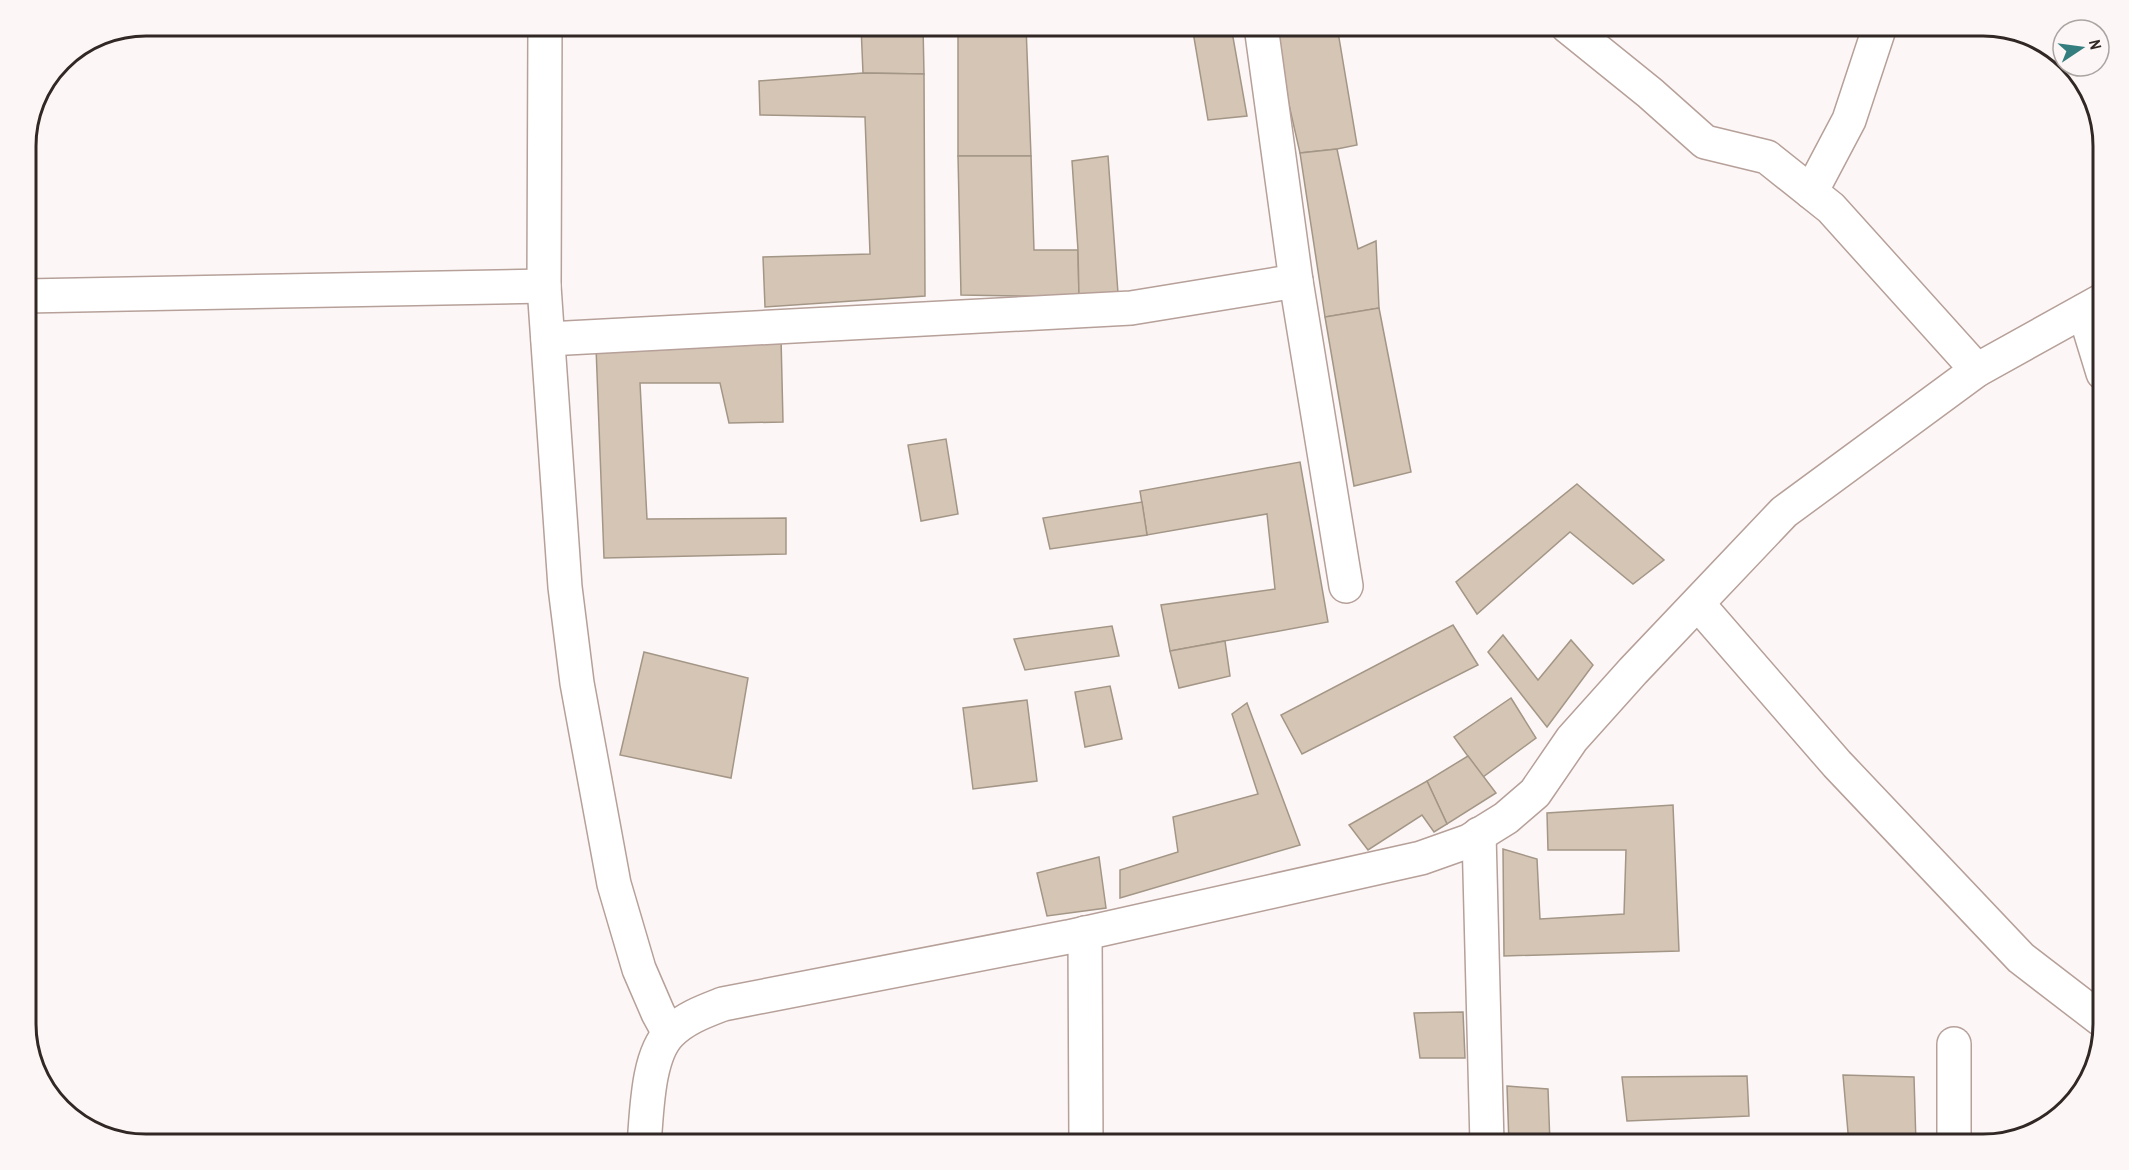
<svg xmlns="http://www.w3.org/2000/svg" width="2129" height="1170" viewBox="0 0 2129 1170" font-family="'Archivo Narrow',sans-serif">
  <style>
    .building { fill: #d4c5b5; stroke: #a49686; stroke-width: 1.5 }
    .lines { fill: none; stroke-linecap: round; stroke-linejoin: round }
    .minor-casing { stroke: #b6a099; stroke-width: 36 }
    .minor { stroke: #fff; stroke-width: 33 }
    .rim { fill: none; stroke: #312825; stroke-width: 3 }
  </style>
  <rect width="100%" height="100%" fill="#fcf7f6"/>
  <!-- building -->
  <g class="building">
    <path d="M861,26H923L924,74L863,73Z"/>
    <path d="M958,26H1026L1031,156H958Z"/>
    <path d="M1192,26H1231L1247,116L1208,120Z"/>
    <path d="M1271,26H1337L1357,145L1337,149L1300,153Z"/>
    <path d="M863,73L924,74L925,296L765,307L763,257L870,254L865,117L760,115L759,81Z"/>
    <path d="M1337,149L1358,249L1376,241L1379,308L1325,317L1300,153Z"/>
    <path d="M958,156H1031L1034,250H1078L1079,297L961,295Z"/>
    <path d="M1108,156L1118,293L1079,297L1078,250L1072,161Z"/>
    <path d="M1379,308L1411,472L1354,486L1325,317Z"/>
    <path d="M781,337L783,422L729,423L720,383H640L647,519L786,518V554L604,558L596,347Z"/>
    <path d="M946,439L958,514L921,521L908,445Z"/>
    <path d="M1300,462L1328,622L1170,651L1161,605L1275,589L1267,514L1147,535L1140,491Z"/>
    <path d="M1577,484L1664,560L1633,584L1570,532L1477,614L1456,582Z"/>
    <path d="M1142,502L1147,535L1050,549L1043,518Z"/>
    <path d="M1453,625L1478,665L1302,754L1281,715Z"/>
    <path d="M1112,626L1119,656L1025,670L1014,639Z"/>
    <path d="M1503,635L1538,680L1571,640L1593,665L1547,727L1488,652Z"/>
    <path d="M1225,641L1230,676L1179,688L1170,651Z"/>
    <path d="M644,652L748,678L731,778L620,755Z"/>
    <path d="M1110,686L1122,739L1085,747L1075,692Z"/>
    <path d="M1511,698L1536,738L1483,777L1454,737Z"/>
    <path d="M1027,700L1037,781L973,789L963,708Z"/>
    <path d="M1247,703L1300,845L1120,898V870L1178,852L1173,817L1258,794L1232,714Z"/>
    <path d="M1468,756L1496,793L1447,824L1427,781Z"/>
    <path d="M1427,781L1447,824L1434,832L1422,815L1368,850L1349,825Z"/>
    <path d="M1673,805L1679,951L1504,956L1503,849L1537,859L1540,919L1624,914L1626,850H1548L1547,813Z"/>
    <path d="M1099,857L1106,908L1047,916L1037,873Z"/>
    <path d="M1463,1012L1465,1058H1420L1414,1013Z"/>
    <path d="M1843,1075L1914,1077L1916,1144H1849Z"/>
    <path d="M1747,1076L1749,1116L1627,1121L1622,1077Z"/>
    <path d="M1507,1086L1548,1089L1550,1144H1509Z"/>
  </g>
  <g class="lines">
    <!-- minor casing -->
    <g class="minor-casing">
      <g id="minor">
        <path d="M545,26L544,286L565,587L577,683L614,884L639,969L658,1013L669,1033"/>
        <path d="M1261,26L1296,281L1346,586"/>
        <path d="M1567,26L1650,93L1705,142L1767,157L1831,208L1977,370"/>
        <path d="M1811,192L1849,120L1880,26"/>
        <path d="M26,296L544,286"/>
        <path d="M2084,311L2103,373"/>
        <path d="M548,339L1131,308L1296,281"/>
        <path d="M1698,604L1837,764L2021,958L2103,1021"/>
        <path d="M1479,834L1487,1144"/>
        <path d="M1085,933L1086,1144"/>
        <path d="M1954,1044V1144"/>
        <path d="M644,1144C647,1113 647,1056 670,1033C685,1018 705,1011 723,1004L1068,937L1421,858L1469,841L1506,818L1535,793L1572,739L1633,671L1784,512L1977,370L2103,300"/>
      </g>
    </g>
    <!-- minor -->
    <use href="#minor" class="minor"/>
  </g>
  <!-- crop -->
  <path d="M0 0H2129V1170H0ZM146 36H1983A110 110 0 0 1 2093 146V1024A110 110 0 0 1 1983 1134H146A110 110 0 0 1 36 1024V146A110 110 0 0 1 146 36Z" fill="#fcf7f6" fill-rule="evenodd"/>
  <path class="rim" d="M146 36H1983A110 110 0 0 1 2093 146V1024A110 110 0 0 1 1983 1134H146A110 110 0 0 1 36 1024V146A110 110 0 0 1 146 36Z"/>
  <!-- north arrow -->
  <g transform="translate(2081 48) rotate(77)"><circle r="28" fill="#fcf7f6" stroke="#aba4a2" stroke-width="1.5"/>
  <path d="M0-4.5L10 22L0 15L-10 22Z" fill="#357e7f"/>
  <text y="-9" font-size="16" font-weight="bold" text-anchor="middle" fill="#312825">N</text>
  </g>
</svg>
